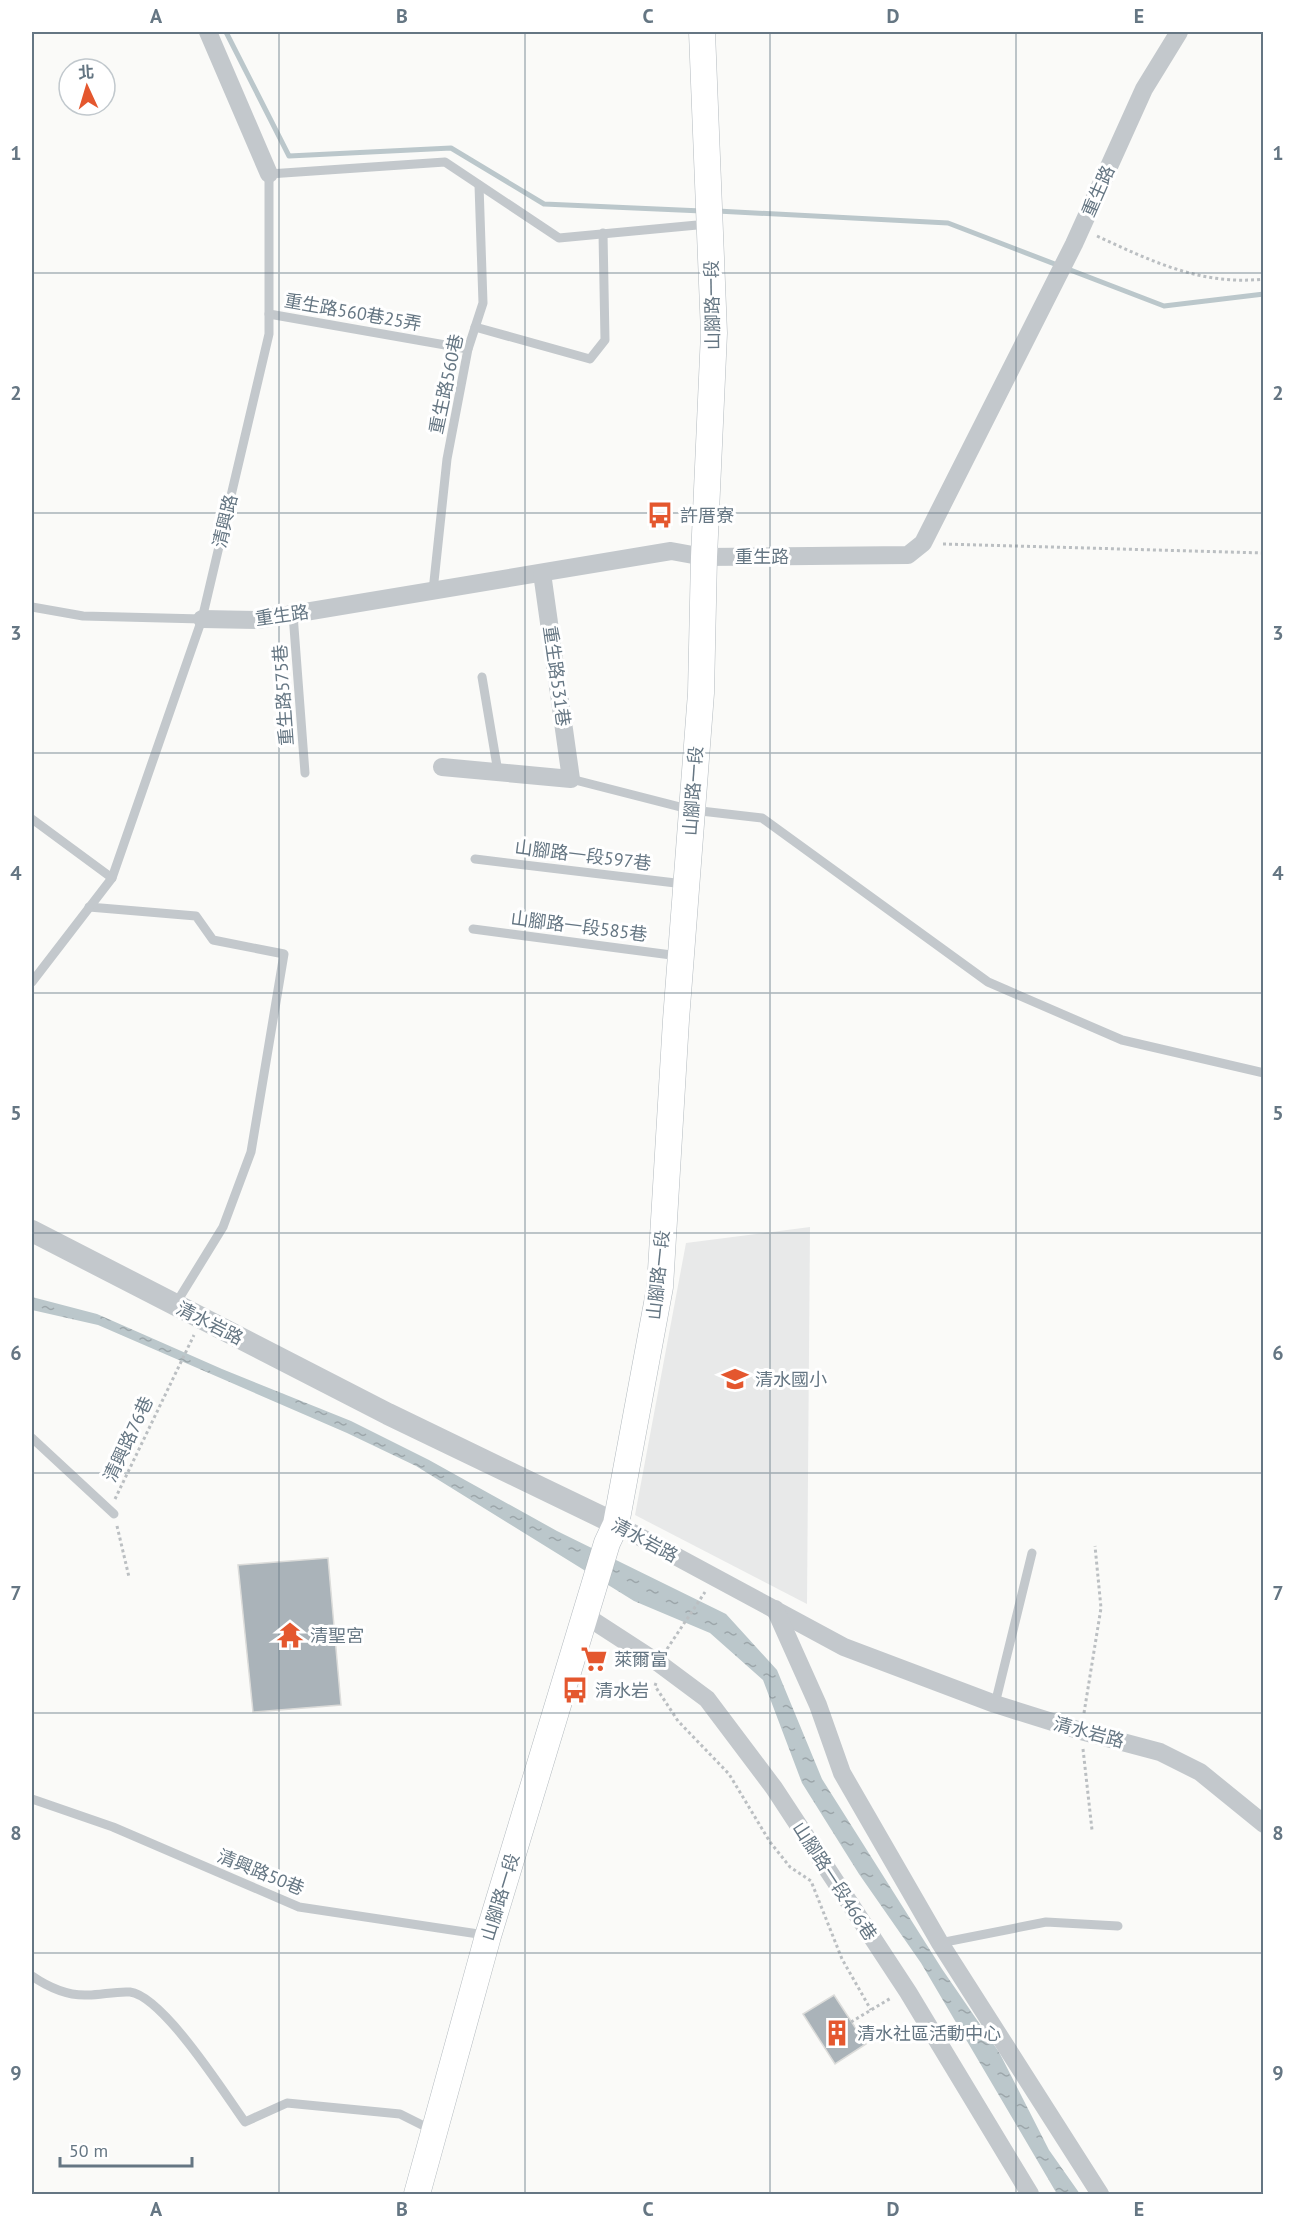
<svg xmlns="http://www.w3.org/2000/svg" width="1295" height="2226" viewBox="0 0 1295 2226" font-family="'PT Sans','Noto Sans TC',sans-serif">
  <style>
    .built { fill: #e8e9e9 }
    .water { fill: url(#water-ripples) }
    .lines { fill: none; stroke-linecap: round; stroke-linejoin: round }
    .stream { stroke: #bbc7cb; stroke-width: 5 }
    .building { fill: #aab3b9; stroke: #dcdcda; stroke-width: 1.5 }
    .secondary-casing { stroke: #b3babf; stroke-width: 27 }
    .path { stroke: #bbbfc2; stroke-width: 3; stroke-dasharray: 3 3; stroke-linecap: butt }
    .service { stroke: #c3c8cc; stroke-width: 9 }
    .minor { stroke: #c3c8cc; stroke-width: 18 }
    .tertiary { stroke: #c3c8cc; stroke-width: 22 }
    .secondary { stroke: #fff; stroke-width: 26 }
    .grid { fill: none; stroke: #657683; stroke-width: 1.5; stroke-opacity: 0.55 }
    .labels { text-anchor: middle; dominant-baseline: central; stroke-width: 6; stroke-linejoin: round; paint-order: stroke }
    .street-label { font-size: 18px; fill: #657683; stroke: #fff }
    .poi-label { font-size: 18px; fill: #657683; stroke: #fff; text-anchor: start }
    .neatline { fill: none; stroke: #657683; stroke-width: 2 }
    .grid-label { font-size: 20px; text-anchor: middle; font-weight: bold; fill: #657683 }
  </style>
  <defs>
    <pattern id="water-ripples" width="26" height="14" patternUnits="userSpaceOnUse" patternTransform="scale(1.5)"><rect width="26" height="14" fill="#bbc7cb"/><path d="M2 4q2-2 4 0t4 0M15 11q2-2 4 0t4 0" fill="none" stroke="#9ca6aa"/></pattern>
  </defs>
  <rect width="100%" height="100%" fill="#fafaf8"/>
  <!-- built -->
  <path class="built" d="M810,1227L807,1604L635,1515L686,1243Z"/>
  <!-- water -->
  <path class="water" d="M32,1297L97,1314L222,1369L351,1421L429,1460L557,1531L726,1614L777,1670L822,1779L942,1969L999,2052L1049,2150L1080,2194H1057L921,1963L859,1874L802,1783L763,1680L710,1633L634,1601L416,1466L347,1433L98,1325L32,1310Z"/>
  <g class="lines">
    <!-- stream -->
    <g class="stream">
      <path d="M226,32L289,156L451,148L544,204L702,211"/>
      <path d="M717,211L948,223L1164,306L1264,294"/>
    </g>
  </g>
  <!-- building -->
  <g class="building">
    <path d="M328,1558L341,1705L253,1712L238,1565Z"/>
    <path d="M834,1995L866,2044L835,2064L803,2014Z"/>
  </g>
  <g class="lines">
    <!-- secondary casing -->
    <g class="secondary-casing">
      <path id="secondary" d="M417,2194L488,1936L607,1543L616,1524L660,1287L676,1020L701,693L704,557L714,333L702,32"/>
    </g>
    <!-- path -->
    <g class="path">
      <path d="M1097,236C1151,261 1202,286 1264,279"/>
      <path d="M943,544L1264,553"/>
      <path d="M115,1499L194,1335"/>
      <path d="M117,1526L129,1577"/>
      <path d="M667,1649L705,1592"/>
      <path d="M656,1683L655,1686L678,1721L729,1774L770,1842L790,1867L811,1881L842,1959L871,2010"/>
      <path d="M1084,1713L1101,1608L1095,1546"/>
      <path d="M1083,1749L1092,1830"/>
      <path d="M851,2022L891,1998"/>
    </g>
    <!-- service -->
    <g class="service">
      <path d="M269,314L468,349"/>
      <path d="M475,327L590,359L605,340L603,233"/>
      <path d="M433,591L447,459L468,349L483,303L479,185"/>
      <path d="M32,607L83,616L202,619"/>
      <path d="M293,614L305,773"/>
      <path d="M482,677L498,772"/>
      <path d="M571,779L692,810L762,818L988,982L1122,1040L1264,1073"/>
      <path d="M32,819L112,878"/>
      <path d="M475,859L684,884"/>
      <path d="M89,907L196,916L213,940L284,954L251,1152L223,1227L175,1305"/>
      <path d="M473,929L679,956"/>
      <path d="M32,982L112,878L202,619L269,334V174L445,162L559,238L708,224"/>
      <path d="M32,1438L114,1514"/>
      <path d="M995,1704L1032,1553"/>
      <path d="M32,1799L113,1827L299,1907L485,1935"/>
      <path d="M940,1943L1046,1922L1118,1926"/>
      <path d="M32,1976C48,1987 68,1996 88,1995C101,1995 116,1991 130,1992C163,1996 225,2094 245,2122L287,2103L400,2114L432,2130"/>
    </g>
    <!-- minor -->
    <g class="minor">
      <path d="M208,32L269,174"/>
      <path d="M202,619L257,620L671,551L704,557L908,555L923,543L1074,244L1144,89L1179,32"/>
      <path d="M442,767L571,779L542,573"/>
      <path d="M616,1524L844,1647L995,1704L1081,1731L1160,1752L1200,1772L1264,1824"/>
      <path d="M775,1609L818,1705L842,1773L940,1943L1100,2194"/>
      <path d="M586,1616L660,1664L707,1699L774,1788L908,1992L1030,2194"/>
    </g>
    <!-- tertiary -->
    <path class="tertiary" d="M32,1231L388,1414L616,1524"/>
    <!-- secondary -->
    <use href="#secondary" class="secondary"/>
  </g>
  <!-- grid -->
  <path class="grid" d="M279,32V2194M525,32V2194M770,32V2194M1016,32V2194M32,273H1264M32,513H1264M32,753H1264M32,993H1264M32,1233H1264M32,1473H1264M32,1713H1264M32,1953H1264"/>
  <!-- icons -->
  <defs>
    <g id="bus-bare" transform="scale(2.07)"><path d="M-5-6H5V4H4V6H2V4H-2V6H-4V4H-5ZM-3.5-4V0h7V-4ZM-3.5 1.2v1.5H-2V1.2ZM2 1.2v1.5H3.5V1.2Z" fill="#e4572e" stroke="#fff" stroke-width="2.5" paint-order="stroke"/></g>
    <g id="school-bare" transform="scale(2.07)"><path d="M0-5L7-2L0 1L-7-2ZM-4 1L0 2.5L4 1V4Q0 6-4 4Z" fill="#e4572e" stroke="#fff" stroke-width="2.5" paint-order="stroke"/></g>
    <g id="temple-bare" transform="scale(2.07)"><path d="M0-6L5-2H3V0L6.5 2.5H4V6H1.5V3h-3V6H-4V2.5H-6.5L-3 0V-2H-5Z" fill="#e4572e" stroke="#fff" stroke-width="2.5" paint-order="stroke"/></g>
    <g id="supermarket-bare" transform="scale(2.07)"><path d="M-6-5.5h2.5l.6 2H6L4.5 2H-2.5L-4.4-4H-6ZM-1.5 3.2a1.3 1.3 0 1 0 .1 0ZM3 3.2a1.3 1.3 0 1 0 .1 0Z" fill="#e4572e" stroke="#fff" stroke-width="2.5" paint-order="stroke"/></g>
    <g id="building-bare" transform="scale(2.07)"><path d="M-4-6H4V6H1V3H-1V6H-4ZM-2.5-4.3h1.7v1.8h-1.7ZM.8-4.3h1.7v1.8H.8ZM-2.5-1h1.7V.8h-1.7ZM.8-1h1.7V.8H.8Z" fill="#e4572e" stroke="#fff" stroke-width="2.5" paint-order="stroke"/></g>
  </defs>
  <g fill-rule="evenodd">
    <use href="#bus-bare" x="660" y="515"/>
    <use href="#school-bare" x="735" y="1379"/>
    <use href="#temple-bare" x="290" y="1635"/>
    <use href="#supermarket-bare" x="594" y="1659"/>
    <use href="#bus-bare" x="575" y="1690"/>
    <use href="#building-bare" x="837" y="2033"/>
  </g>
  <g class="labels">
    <!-- street labels -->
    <g class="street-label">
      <text transform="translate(1098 191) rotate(-66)">重生路</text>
      <text transform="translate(712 305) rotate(-91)">山腳路一段</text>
      <text transform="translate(353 312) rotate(10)">重生路560巷25弄</text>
      <text transform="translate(446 384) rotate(-78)">重生路560巷</text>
      <text transform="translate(225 521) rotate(-77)">清興路</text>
      <text x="762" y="556">重生路</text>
      <text transform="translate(282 615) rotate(-8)">重生路</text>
      <text transform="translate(557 676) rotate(82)">重生路531巷</text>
      <text transform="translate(283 695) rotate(-94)">重生路575巷</text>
      <text transform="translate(693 791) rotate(-86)">山腳路一段</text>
      <text transform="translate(583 855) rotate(7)">山腳路一段597巷</text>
      <text transform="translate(579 926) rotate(7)">山腳路一段585巷</text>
      <text transform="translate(658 1275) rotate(-84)">山腳路一段</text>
      <text transform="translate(210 1323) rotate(27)">清水岩路</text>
      <text transform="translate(128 1439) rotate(-65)">清興路76巷</text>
      <text transform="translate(645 1540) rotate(28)">清水岩路</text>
      <text transform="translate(1089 1732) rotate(15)">清水岩路</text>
      <text transform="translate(261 1872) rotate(22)">清興路50巷</text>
      <text transform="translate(835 1881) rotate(57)">山腳路一段466巷</text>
      <text transform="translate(500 1897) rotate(-73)">山腳路一段</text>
    </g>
    <!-- poi labels -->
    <g class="poi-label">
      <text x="680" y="515">許厝寮</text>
      <text x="755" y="1379">清水國小</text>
      <text x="310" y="1635">清聖宮</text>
      <text x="614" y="1659">萊爾富</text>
      <text x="595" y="1690">清水岩</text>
      <text x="857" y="2033">清水社區活動中心</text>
    </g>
  </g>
  <!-- border -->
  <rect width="1295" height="2226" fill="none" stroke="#ffffff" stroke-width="66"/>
  <!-- north arrow -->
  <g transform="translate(87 87) rotate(356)"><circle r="28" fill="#ffffff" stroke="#c1c8cd" stroke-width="1.5"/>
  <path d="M0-4.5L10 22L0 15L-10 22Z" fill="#e4572e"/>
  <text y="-9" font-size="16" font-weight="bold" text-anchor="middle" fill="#657683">北</text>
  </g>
  <!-- scale -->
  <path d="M60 2157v9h132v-9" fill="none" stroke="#657683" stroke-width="3"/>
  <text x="69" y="2157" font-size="18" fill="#657683" stroke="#ffffff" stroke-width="4.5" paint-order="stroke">50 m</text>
  <rect x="33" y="33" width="1229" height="2160" class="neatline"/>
  <g class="grid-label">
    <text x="156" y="23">A</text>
    <text x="402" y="23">B</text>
    <text x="648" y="23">C</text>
    <text x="893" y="23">D</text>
    <text x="1139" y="23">E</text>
    <text x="16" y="160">1</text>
    <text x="1278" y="160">1</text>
    <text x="16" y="400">2</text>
    <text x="1278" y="400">2</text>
    <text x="16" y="640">3</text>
    <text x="1278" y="640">3</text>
    <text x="16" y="880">4</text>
    <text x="1278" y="880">4</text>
    <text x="16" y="1120">5</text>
    <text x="1278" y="1120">5</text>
    <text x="16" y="1360">6</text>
    <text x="1278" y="1360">6</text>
    <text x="16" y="1600">7</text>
    <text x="1278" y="1600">7</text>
    <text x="16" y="1840">8</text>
    <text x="1278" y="1840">8</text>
    <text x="16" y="2080">9</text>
    <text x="1278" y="2080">9</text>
    <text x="156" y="2216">A</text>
    <text x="402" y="2216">B</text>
    <text x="648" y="2216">C</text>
    <text x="893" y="2216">D</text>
    <text x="1139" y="2216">E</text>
  </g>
</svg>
